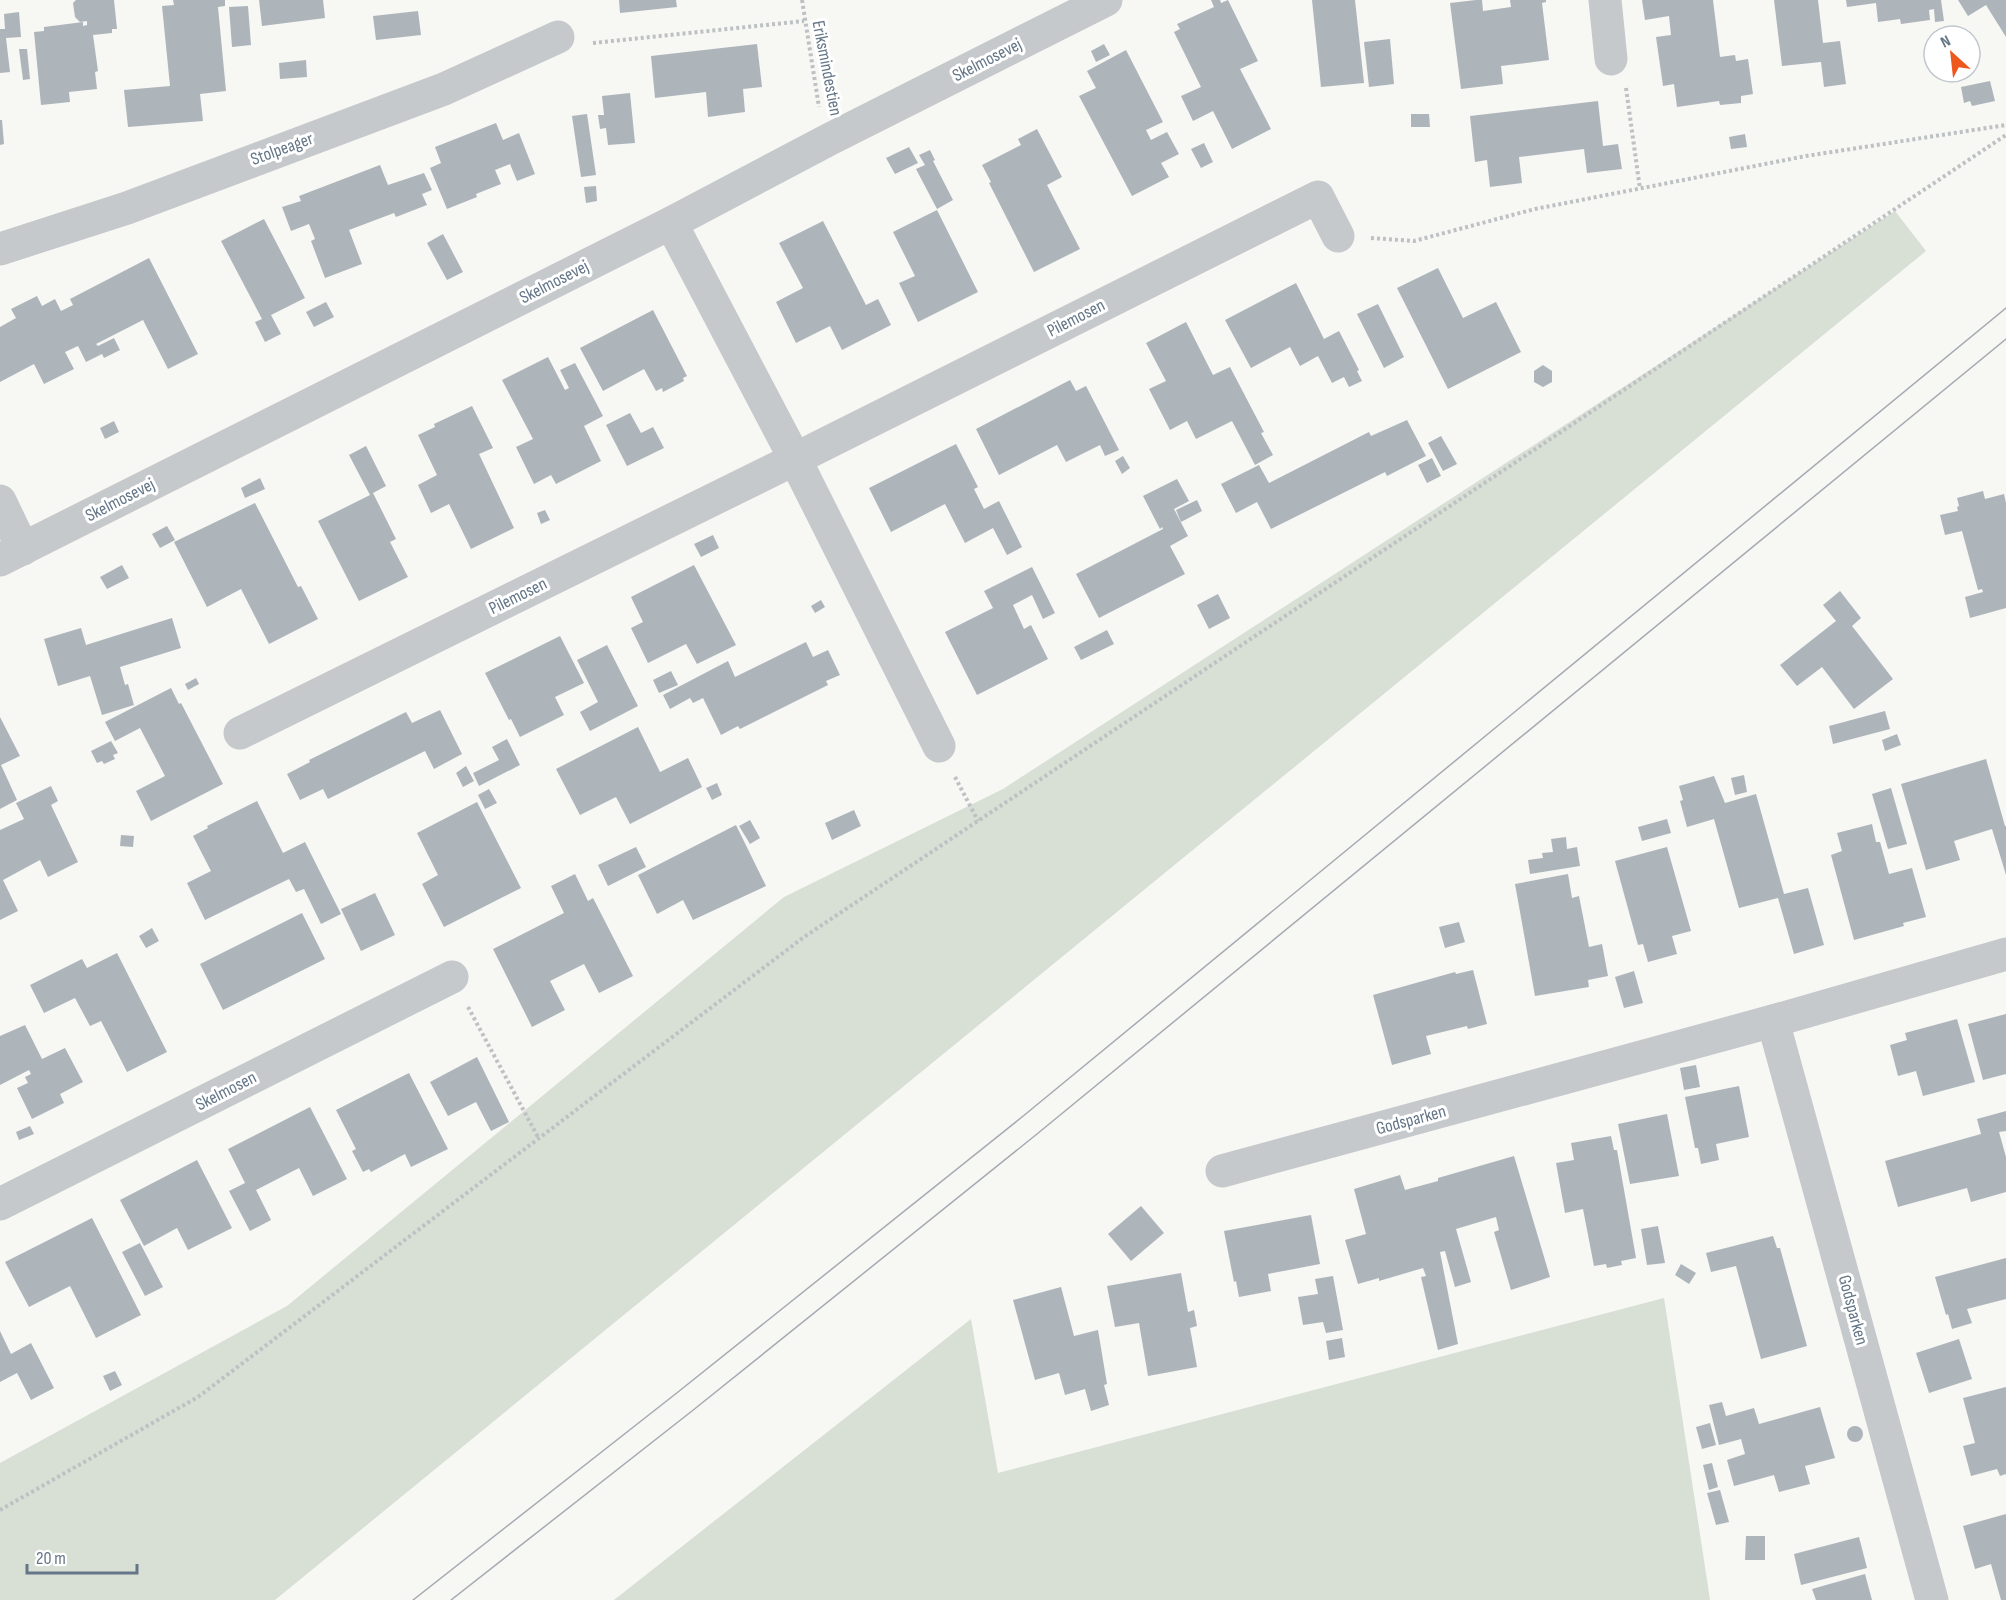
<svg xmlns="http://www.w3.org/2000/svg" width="2006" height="1600" viewBox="0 0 2006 1600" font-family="'Sofia Sans Condensed',sans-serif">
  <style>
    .green { fill: #d8dfd5 }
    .building { fill: #adb5bb }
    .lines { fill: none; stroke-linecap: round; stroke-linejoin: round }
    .path { stroke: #bec1c3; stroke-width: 4; stroke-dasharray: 3 3; stroke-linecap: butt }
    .minor { stroke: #c5c9cc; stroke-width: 33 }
    .tram { stroke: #a5abb1; stroke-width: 1.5 }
    .labels { text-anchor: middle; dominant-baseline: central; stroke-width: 6; stroke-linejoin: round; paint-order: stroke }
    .street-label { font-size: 18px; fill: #647687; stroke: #fff }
  </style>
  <rect width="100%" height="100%" fill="#f7f7f4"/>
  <!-- green -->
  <g class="green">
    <path d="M1895,211L1926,251L275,1600H0V1463L287,1306L784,897L1003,789Z"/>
    <path d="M1664,1298L1710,1600H614L971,1319L998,1473Z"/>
  </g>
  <!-- building -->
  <g class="building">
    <path d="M76,0H114L117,29H112V33L93,35L98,71L95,72L97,89L69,92L70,102L41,105L34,32L44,31V27L83,22V26L87,25V21L80,22L75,17L73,3Z"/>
    <path d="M173,0H225V6L218,7L226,91L200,94L203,121L128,127L124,90L170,86L162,6L174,5Z"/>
    <path d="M259,0H323L325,18L262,26Z"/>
    <path d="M619,0H676L677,7L620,13Z"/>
    <path d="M1211,0H1220L1221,3L1228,0L1258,61L1240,69L1271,129L1232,149L1213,111L1193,121L1181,96L1201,87L1174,32L1180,29L1177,24L1214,7Z"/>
    <path d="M1312,0H1355L1364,83L1321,87Z"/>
    <path d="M1476,0H1482L1483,11L1511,7L1510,0H1546V2L1542,3L1549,60L1501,66L1503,84L1461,89L1450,3Z"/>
    <path d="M1642,0H1713L1720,57L1735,55L1736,61L1748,59L1753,94L1741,96V103L1720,105L1719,101L1677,107L1674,84L1663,86L1656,37L1671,35L1669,16L1645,20Z"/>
    <path d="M1774,0H1818L1823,43L1840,41L1846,84L1824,87L1821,62L1782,66Z"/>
    <path d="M1846,0H1941L1944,21L1935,22L1934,9L1929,10L1930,20L1901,24L1900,19L1878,22L1876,3L1847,7Z"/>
    <path d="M1958,0H2006V37L1986,5L1968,16Z"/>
    <path d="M248,6L251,45L232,47L229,7Z"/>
    <path d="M418,11L421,35L376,40L373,16Z"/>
    <path d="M19,12L21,37L6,38L10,72L0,73V29H5L4,14Z"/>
    <path d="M1390,39L1394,84L1369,87L1364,42Z"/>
    <path d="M757,44L762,87L743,89L745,112L708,117L706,92L655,98L651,56Z"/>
    <path d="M1104,44L1110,55L1096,62L1091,51Z"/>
    <path d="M19,49H27L30,79L23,80Z"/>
    <path d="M1126,50L1163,122L1146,130L1151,140L1167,132L1179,154L1161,163L1169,177L1132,196L1079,96L1096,88L1087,71Z"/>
    <path d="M306,60L307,77L280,79L279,63Z"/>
    <path d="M1990,81L1995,101L1972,106L1970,101L1964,103L1961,87Z"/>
    <path d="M630,93L635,143L608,145L606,128L600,129L598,115H604L602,96Z"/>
    <path d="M1598,101L1603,146L1618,144L1622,169L1587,173L1584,149L1519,157L1522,183L1490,187L1487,160L1475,162L1470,116Z"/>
    <path d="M587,114L596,175L581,177L572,116Z"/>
    <path d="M1411,114H1429L1430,127H1411Z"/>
    <path d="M0,120H2L4,144L0,145Z"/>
    <path d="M496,123L503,140L519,133L535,174L517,181L510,164L495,170L501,184L476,194L477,197L447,209L430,168L441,163L435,147Z"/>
    <path d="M1037,129L1062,177L1047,185L1080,249L1034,272L989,183L991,182L982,165L1021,145L1018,139Z"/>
    <path d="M1745,134L1747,147L1731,149L1729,137Z"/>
    <path d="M1204,143L1213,162L1201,168L1191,149Z"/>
    <path d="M909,147L918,163L895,174L886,158Z"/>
    <path d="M930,150L935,160L933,161L953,200L937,209L916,169L925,165L919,155Z"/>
    <path d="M380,165L388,185L424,173L432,190L422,194L427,205L396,217L394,213L349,230L362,264L325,278L311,241L315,239L309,224L291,231L282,207L301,201L299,196Z"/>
    <path d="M596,186L597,201L586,203L584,187Z"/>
    <path d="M937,210L978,292L918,322L899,283L915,276L893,232Z"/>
    <path d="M264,219L305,298L271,315L281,334L265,342L255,322L262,319L221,241Z"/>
    <path d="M823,221L866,305L878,299L891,325L842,350L830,326L796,343L776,302L803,288L779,243Z"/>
    <path d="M443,234L463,272L447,280L427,243Z"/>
    <path d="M149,258L198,354L168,369L143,320L96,344L98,346L114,338L120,350L104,358L102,354L86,362L78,346L65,352L74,369L44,384L34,364L0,382V327L16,318L11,309L37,296L42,306L55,299L61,311L73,305L70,299Z"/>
    <path d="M1438,268L1463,318L1496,302L1521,352L1448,389L1397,288Z"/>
    <path d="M1296,283L1324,339L1339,331L1359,370L1357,371L1362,381L1349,387L1344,377L1332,383L1318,356L1300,366L1290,347L1251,368L1225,320Z"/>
    <path d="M326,302L334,317L314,327L306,312Z"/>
    <path d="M1378,304L1404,357L1384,368L1357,314Z"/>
    <path d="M653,310L687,376L683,378L684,381L663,392L662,388L656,391L644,369L603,391L580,348Z"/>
    <path d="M1186,322L1213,375L1230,367L1264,432L1261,433L1273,455L1255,465L1232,421L1196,439L1187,421L1170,430L1149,389L1166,381L1146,343Z"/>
    <path d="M548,357L565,390L569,388L560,370L575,363L603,416L584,426L601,461L556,484L551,475L534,484L516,447L533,439L502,380Z"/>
    <path d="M1543,365L1552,371V382L1543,387L1534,382V371Z"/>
    <path d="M1070,380L1076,391L1086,386L1119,450L1105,456L1100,445L1066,462L1057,445L999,475L976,429Z"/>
    <path d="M472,406L493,448L479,454L514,528L471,549L449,504L431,513L418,485L437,475L418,435L435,427L434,424Z"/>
    <path d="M630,413L641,433L653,427L664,448L627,466L606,425Z"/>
    <path d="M1407,420L1426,456L1387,476L1385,472L1271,529L1257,502L1236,513L1221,484L1259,465L1269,483L1369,432L1371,436Z"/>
    <path d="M114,421L119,432L105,439L100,428Z"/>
    <path d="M1441,436L1457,464L1443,471L1428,443Z"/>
    <path d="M956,444L978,487L974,489L984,509L999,501L1022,547L1007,555L993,528L965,543L945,504L891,532L869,488Z"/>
    <path d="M366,446L386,486L373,493L396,539L390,542L408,577L359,601L318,521L370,495L349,455Z"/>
    <path d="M1123,456L1130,468L1122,474L1115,461Z"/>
    <path d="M1432,458L1441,476L1427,483L1418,465Z"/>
    <path d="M260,478L265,489L245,498L241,488Z"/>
    <path d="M1177,479L1189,501L1174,509L1188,536L1170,546L1185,574L1099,618L1076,574L1163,529L1162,527L1160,529L1143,496Z"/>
    <path d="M1983,491L1985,499L2004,494L2006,503V608L1970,618L1965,597L1983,592L1982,589L1978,590L1962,531L1945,535L1940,515L1958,511L1957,507L1959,506L1957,498Z"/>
    <path d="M1197,500L1202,511L1181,522L1176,510Z"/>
    <path d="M255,503L298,587L301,586L318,619L269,644L241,589L207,607L174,542Z"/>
    <path d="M545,510L550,520L541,524L537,513Z"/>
    <path d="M167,526L175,540L160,548L152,534Z"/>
    <path d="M713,535L719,548L701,557L694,544Z"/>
    <path d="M122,565L129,578L107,589L100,577Z"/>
    <path d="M694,565L736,645L697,664L686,644L648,663L631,628L643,622L631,597Z"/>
    <path d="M1032,567L1055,613L1043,619L1032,595L1013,605L1024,629L1031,625L1048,659L977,695L945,632L993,608L984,591Z"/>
    <path d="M1840,591L1861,618L1852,626L1893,679L1854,709L1822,667L1797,686L1780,665L1836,621L1823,605Z"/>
    <path d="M1218,594L1230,618L1209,629L1197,605Z"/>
    <path d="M821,600L825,607L815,613L811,606Z"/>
    <path d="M172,618L181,648L120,667L125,685L128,684L134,705L102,715L90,676L58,686L44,639L81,628L86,645Z"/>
    <path d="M1107,630L1114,644L1081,660L1074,647Z"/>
    <path d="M560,636L584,683L555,697L564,715L520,737L511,719L509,720L485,673Z"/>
    <path d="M806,642L813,657L828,650L840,675L826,681L828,685L740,729L738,726L721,735L703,698L693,703L690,698L670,709L663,695L728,661L735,677Z"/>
    <path d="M607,645L638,706L590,731L580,712L598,702L577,660Z"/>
    <path d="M671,671L678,685L659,693L653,680Z"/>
    <path d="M196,678L199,684L188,690L185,684Z"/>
    <path d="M171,688L179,704L181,703L223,784L151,821L136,791L165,776L140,728L115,741L105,722Z"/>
    <path d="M440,710L462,754L434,769L425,751L328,799L323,789L300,800L287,774L310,762L309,760L406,712L412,723Z"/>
    <path d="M1885,711L1890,729L1833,744L1829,726Z"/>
    <path d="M0,717L20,756L1,765L17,800L0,809Z"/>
    <path d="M638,727L660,772L688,758L702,787L630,824L616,797L580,815L556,769Z"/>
    <path d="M1897,734L1901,745L1885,751L1882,740Z"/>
    <path d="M507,739L520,765L479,786L473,773L499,760L492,747Z"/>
    <path d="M111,741L118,753L113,755L115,759L104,764L102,761L97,763L91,751Z"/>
    <path d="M1986,759L2005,826H2006V875L1992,829L1954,841L1960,860L1926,870L1901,784Z"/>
    <path d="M466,766L474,781L463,787L456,773Z"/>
    <path d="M1744,775L1747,792L1735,795L1731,778Z"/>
    <path d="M1714,776L1725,803L1756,794L1784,894L1808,888L1824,945L1794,954L1778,898L1739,908L1714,819L1687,827L1680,801L1683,800L1679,786Z"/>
    <path d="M717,783L722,795L712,800L706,788Z"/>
    <path d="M51,786L58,801L51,805L78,862L48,877L40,860L3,880L18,911L0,920V830L24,819L16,803Z"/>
    <path d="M1891,788L1907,844L1888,849L1872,794Z"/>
    <path d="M489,789L497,803L485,809L478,795Z"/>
    <path d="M257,801L283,853L305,842L341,914L321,924L304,889L296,892L289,879L205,920L187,883L211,871L193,836L208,828L207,826Z"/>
    <path d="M477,802L521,888L444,927L422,884L438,875L417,833Z"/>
    <path d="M854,810L861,826L832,840L825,823Z"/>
    <path d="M1667,819L1671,833L1642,841L1638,827Z"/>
    <path d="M750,820L760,838L750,844L739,826Z"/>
    <path d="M1872,824L1876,842H1880L1889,874L1912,868L1926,917L1903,923L1904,926L1854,940L1831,855L1842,851L1837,833Z"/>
    <path d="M736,825L766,886L693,920L683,900L657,914L638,875Z"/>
    <path d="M121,835L134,836L133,847L120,846Z"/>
    <path d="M1566,837L1567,849L1577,847L1580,866L1530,874L1528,860L1543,858L1542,853L1553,852L1551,839Z"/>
    <path d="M636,847L646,867L608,886L598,865Z"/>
    <path d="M1667,847L1691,931L1672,936L1677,954L1648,962L1643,944L1638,945L1615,861Z"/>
    <path d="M575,874L588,901L593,898L633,976L599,993L584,964L550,981L565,1010L532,1027L493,949L564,913L551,886Z"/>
    <path d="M1568,874L1572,898L1579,896L1589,947L1602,944L1608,976L1588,980L1589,987L1535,996L1515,884Z"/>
    <path d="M375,893L395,935L361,951L341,909Z"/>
    <path d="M302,913L325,959L223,1010L200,964Z"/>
    <path d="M1459,922L1465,942L1445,948L1439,927Z"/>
    <path d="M152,928L159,941L146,948L139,936Z"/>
    <path d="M117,953L167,1052L127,1072L101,1021L90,1026L75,998L44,1013L30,985L82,959L87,968Z"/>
    <path d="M1473,970L1487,1024L1468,1029L1467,1026L1426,1036L1431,1054L1392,1065L1373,995L1455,972L1456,974Z"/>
    <path d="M1634,971L1643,1003L1624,1008L1615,977Z"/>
    <path d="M2006,1014V1074L1983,1080L1968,1024Z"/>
    <path d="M1957,1019L1975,1082L1923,1096L1916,1071L1898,1076L1890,1045L1907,1040L1905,1033Z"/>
    <path d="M25,1025L42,1059L65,1048L83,1082L60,1094L64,1103L32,1119L17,1088L28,1083L25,1077L31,1074L29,1070L0,1085V1036Z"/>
    <path d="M477,1057L509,1122L491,1131L476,1102L448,1116L430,1082Z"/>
    <path d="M1696,1065L1700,1087L1684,1090L1680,1068Z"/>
    <path d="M409,1073L448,1149L411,1167L405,1154L371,1172L369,1169L363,1172L352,1151L356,1149L336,1110Z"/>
    <path d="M1739,1086L1749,1137L1716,1144L1719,1160L1701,1164L1698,1148H1695L1685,1097Z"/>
    <path d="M310,1107L347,1179L313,1196L299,1168L256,1190L271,1220L250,1231L229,1191L245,1183L228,1149Z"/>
    <path d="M2006,1111V1131L1999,1132L2006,1157V1192L1971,1202L1967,1188L1898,1207L1885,1161L1981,1134L1977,1119Z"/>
    <path d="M1667,1114L1679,1176L1630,1184L1618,1124Z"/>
    <path d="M30,1126L34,1134L19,1140L16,1132Z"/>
    <path d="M1611,1136L1614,1150H1617L1636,1258L1621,1261L1622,1265L1607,1268L1606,1264L1594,1266L1583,1209L1565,1213L1556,1163L1574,1160L1571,1143Z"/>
    <path d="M1514,1156L1550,1277L1511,1290L1494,1232L1499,1230L1496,1217L1456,1229L1471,1282L1455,1287L1445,1251L1440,1252L1458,1344L1438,1350L1421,1277L1426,1276L1423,1268L1379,1281V1278L1358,1284L1345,1240L1366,1234L1354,1189L1400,1175L1405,1190L1438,1181V1178Z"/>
    <path d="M197,1160L232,1228L188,1250L177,1228L144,1246L120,1200Z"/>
    <path d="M1141,1206L1164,1233L1131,1261L1108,1234Z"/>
    <path d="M1311,1215L1320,1264L1268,1274L1271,1291L1239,1297L1236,1281L1234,1282L1224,1231Z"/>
    <path d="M92,1218L141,1315L96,1338L70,1286L29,1307L5,1262Z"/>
    <path d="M1658,1226L1665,1263L1647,1265L1641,1229Z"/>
    <path d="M1773,1236L1777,1248H1780L1807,1346L1761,1359L1736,1266L1711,1272L1706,1253Z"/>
    <path d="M140,1243L163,1287L145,1296L122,1252Z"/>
    <path d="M2006,1258V1299L1967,1309L1972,1323L1952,1329L1948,1314L1946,1315L1935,1277Z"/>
    <path d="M1681,1264L1696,1273L1689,1284L1675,1275Z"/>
    <path d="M1181,1273L1188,1312L1194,1310L1197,1326L1190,1328L1197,1367L1148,1376L1139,1323L1115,1327L1107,1286Z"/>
    <path d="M1333,1276L1343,1330L1326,1333L1323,1322L1303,1325L1298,1297L1318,1294L1315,1279Z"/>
    <path d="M1061,1287L1074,1336L1098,1330L1107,1384L1104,1385L1109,1405L1091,1411L1085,1389L1065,1395L1059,1373L1035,1380L1013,1300Z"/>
    <path d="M0,1331L11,1354L31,1343L54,1388L31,1400L17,1373L0,1382Z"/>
    <path d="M1342,1338L1345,1357L1329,1360L1326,1341Z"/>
    <path d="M1959,1339L1972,1379L1929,1393L1916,1353Z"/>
    <path d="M115,1371L122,1385L110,1391L103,1376Z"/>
    <path d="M2006,1387V1474L2000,1476L1997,1469L1971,1476L1963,1446L1975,1443L1963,1398Z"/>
    <path d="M1722,1402L1726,1416L1754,1408L1759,1424L1820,1407L1835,1458L1805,1466L1810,1484L1779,1492L1774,1475L1734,1486L1727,1460L1745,1454L1741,1439L1719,1445L1709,1405Z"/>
    <path d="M1710,1423L1716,1445L1702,1449L1696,1427Z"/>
    <circle cx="1855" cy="1434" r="8"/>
    <path d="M1712,1463L1718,1487L1709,1490L1703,1465Z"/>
    <path d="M1720,1490L1729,1522L1716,1525L1707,1493Z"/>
    <path d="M2006,1514V1600H2001L1991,1564L1975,1569L1963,1526Z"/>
    <path d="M1746,1536H1765V1560H1745Z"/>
    <path d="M1859,1537L1867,1568L1801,1585L1794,1554Z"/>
    <path d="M1865,1574L1872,1600H1816L1812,1589Z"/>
  </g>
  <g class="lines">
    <!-- path -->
    <g class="path">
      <path d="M802,0L819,107"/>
      <path d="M593,43L804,21"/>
      <path d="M1626,88L1640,189"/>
      <path d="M1371,238L1414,241L1535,209L1806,156L2006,125"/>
      <path d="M955,777L978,821"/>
      <path d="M468,1007L539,1139"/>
      <path d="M0,1510L198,1397L804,937L2006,135"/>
    </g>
    <!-- minor -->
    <g class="minor">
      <path d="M1605,0L1611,59"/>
      <path d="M671,223L795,459L939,746"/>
      <path d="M0,249L127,208L444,89L558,37"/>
      <path d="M0,501L23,549"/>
      <path d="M0,560L671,223L830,139L1106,0"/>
      <path d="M240,733L795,459L1318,197L1338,236"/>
      <path d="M1773,1021L1932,1600"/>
      <path d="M1222,1171L1773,1021L2006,954"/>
      <path d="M0,1204L452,977"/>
    </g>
    <!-- tram -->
    <g class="tram">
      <path d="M413,1600L678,1392L1022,1117L2006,308"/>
      <path d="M451,1600L692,1411L1037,1134L2006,339"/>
    </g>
  </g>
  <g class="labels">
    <!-- street labels -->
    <g class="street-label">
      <text transform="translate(987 60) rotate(-27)">Skelmosevej</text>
      <text transform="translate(827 68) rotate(79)">Eriksmindestien</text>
      <text transform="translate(282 149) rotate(-20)">Stolpeager</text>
      <text transform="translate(554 282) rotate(-27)">Skelmosevej</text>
      <text transform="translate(1076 318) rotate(-27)">Pilemosen</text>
      <text transform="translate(120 500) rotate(-27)">Skelmosevej</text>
      <text transform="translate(518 596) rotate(-26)">Pilemosen</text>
      <text transform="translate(226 1091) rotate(-27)">Skelmosen</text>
      <text transform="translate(1411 1120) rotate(-15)">Godsparken</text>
      <text transform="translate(1853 1310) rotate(75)">Godsparken</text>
    </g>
  </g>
  <!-- north arrow -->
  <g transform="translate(1952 54) rotate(333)"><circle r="28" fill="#ffffff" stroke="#c1c8cf" stroke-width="1.5"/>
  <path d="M0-4.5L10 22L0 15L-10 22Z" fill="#ef581c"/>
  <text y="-9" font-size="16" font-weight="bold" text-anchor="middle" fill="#647687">N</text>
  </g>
  <!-- scale -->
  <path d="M27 1564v9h110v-9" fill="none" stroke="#647687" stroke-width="3"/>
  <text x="36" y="1564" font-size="18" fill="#647687" stroke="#ffffff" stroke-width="4.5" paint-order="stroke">20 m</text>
</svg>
